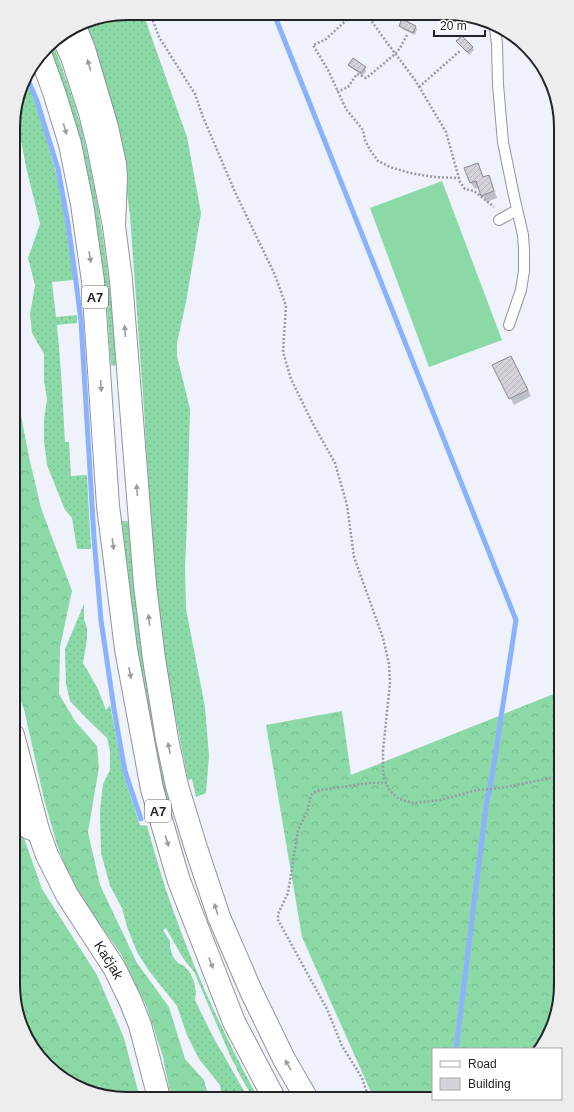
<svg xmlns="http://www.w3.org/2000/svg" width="574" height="1112" viewBox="0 0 574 1112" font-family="Arial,sans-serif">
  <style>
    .grass { fill: url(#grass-dots) }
    .forest { fill: url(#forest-crowns) }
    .pitch { fill: #8bd9a7 }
    .shadow { fill: #0003 }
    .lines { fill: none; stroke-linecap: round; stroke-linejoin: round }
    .stream { stroke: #8ab2fe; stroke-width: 5 }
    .building { fill: url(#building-hatch); stroke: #8a878e }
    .service-casing { stroke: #92959d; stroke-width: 12 }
    .minor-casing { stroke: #92959d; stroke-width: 23 }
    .secondary-casing { stroke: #92959d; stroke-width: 24 }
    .trunk-casing { stroke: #92959d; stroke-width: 24 }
    .motorway-casing { stroke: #92959d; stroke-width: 24 }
    .path { stroke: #999ba1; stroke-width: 2.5; stroke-dasharray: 2 2; stroke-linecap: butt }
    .service { stroke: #fff; stroke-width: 10 }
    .minor { stroke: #fff; stroke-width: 21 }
    .secondary { stroke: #fff; stroke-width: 22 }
    .trunk { stroke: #fff; stroke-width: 22 }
    .motorway { stroke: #fff; stroke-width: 22 }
    .oneway { fill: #9c9c9e }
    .labels { text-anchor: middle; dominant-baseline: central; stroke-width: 4; stroke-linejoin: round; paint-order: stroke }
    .shield { fill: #fff; stroke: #656668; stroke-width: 1 }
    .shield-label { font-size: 13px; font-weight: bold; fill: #232427 }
    .street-label { font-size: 14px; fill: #232427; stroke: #fff }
    .rim { fill: none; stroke: #232427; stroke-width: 2 }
  </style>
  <defs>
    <pattern id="grass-dots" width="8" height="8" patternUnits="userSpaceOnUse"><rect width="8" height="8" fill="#8bd9a7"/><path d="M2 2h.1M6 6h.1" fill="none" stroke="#78ba90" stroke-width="1.8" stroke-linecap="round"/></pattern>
    <pattern id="forest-crowns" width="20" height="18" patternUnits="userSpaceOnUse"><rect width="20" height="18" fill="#8bd9a7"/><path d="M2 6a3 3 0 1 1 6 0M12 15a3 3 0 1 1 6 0" fill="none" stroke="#78ba90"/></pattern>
    <pattern id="building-hatch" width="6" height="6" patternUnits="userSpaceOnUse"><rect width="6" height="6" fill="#d6d2da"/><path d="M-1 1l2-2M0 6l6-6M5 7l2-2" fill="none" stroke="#b7b4bb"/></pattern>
  </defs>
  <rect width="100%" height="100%" fill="#eff2fa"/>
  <!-- grass -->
  <g class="grass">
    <path d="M127,13H143L187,137L201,213L186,302L177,343V356L190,409L187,521L185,567L186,609L205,707L209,756L206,793L196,797L192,779L188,780L169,684L154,577L144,410L130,215L123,165L83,22Z"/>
    <path d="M52,41C63,70 73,98 81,127C101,205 110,284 118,363L114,366L111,365L107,308L102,265L61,79L49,45Z"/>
    <path d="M24,77L36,104L41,120L57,176L66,226L74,280L52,282L56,317L77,315V323L57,325L61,372L65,442H69L71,476L87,475L91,549H77L72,518L65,510L47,465L44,441V419L47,399L44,380V354L32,333L30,314L35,285L28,258L40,224L26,167L17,119L14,112Z"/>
    <path d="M122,521H129C134,585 140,651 152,714C157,743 164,772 171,801H166L145,713L125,559Z"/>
    <path d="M84,604V619L87,628V639L83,663L97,687L106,710L110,705L124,776L140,825L147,826C155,853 162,880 172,907C195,973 225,1037 258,1098H253L237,1070L236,1066L233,1062L194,972L183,958L166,928L163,930L170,941V947L173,957L178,963L184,966L189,971L194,981L196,993L195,1000L211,1033L248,1098H222L220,1085L199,1059L187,1035L177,1006L149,971L137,952L127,927L122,908L110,886L101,853L100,810L103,784L110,770V751L107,738L87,719L70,701L66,684L65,649Z"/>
  </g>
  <!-- forest -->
  <g class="forest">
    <path d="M14,188L16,195L20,270L18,295L20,410L29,457L41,508L72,591L60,647L59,694L75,721L97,746L99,767L88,832L100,885L137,963L169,1007L185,1059L204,1080L209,1098H171L163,1057L147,1008L121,954L72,885L57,845L44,799L24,709L13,682Z"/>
    <path d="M561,691V993L539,1049H433V1099H374L302,937L266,725L342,711L351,775Z"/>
    <path d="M13,788L25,841L42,889L97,975L124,1038L140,1098H112L52,1071L19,1022L13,985Z"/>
  </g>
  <!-- pitch -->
  <path class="pitch" d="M442,181L502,340L429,367L370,208Z"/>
  <!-- shadow -->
  <g class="shadow">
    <path d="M400,26H415L417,29L415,35L402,29Z"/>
    <path d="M459,44L472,47L474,50L469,55Z"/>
    <path d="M349,65L365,68L366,71L363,76L351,68Z"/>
    <path d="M477,164L484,178L488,176L492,183L497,198L486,202L479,187L475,189L471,183Z"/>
    <path d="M515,364L531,396L514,405L494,366Z"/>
  </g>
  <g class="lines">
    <!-- stream -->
    <g class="stream">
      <path d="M274,14L516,620L490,789L487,799L456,1049"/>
      <path d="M26,75L37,101L58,169L68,224L75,274L81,321L94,538L101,620L114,709L119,738L125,771L141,819"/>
    </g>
  </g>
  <!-- building -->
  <g class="building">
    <path d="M402,19L416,26L413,33L399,26Z"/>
    <path d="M462,36L473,47L467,52L456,41Z"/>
    <path d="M353,58L366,67L361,73L348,65Z"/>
    <path d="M478,163L483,177L489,175L494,191L481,196L476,181L470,183L464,168Z"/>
    <path d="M511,356L528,390L509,399L492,365Z"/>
  </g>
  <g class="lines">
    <!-- service casing -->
    <g class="service-casing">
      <g id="service">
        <path d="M495,28L497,44L498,85L503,142L514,196L523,235L524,250V271L521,290L509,325"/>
        <path d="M499,220L517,210"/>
      </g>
    </g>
    <!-- minor casing -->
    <g class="minor-casing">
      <path id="minor" d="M13,798L27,827L30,829L38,830"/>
    </g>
    <!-- secondary casing -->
    <g class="secondary-casing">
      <g id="secondary">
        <path id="s1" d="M13,735L38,830L47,855L67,895L115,969L130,1000L140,1025L159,1098"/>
      </g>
    </g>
    <!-- trunk casing -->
    <g class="trunk-casing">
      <g id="trunk">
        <path d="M62,35L72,57L90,113L98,145L114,226L121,280L145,585L154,659L167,739L177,786L196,848L219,917L251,991L284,1059L307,1099"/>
        <path d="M41,56L54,92L70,144L82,204L93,281L108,506L126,649L152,789L179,881L234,1022L274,1098"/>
      </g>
    </g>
    <!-- motorway casing -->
    <g class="motorway-casing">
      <path id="motorway" d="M75,27L84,49L107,127L115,164L116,177L114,226"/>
    </g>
    <!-- path -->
    <g class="path">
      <path d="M150,13L159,37L195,94L203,117L235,192L275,275L286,306L283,352L291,379L312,422L335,463L347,505L354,557L383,638L389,664L390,683L383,751V773L386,783L389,790L399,799L413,803L440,800L477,790L501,788L561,776"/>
      <path d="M353,14L325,40L313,45L328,70L346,109L363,130L365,140L370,150L378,161L390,167L410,173L434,177L459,178"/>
      <path d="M367,15L388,44L415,80L446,132L460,182L465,189L474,191L494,207"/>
      <path d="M419,87L461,50"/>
      <path d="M337,92L348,87L357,74L366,78L370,75L395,54L400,48L407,35"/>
      <path d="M369,1099L362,1078L342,1046L327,1009L278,920V914L288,893L298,830L307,812L311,795L313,793L320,790L370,783H386"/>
    </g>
    <!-- service -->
    <use href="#service" class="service"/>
    <!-- minor -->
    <use href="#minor" class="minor"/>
    <!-- secondary -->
    <use href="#secondary" class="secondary"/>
    <!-- trunk -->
    <use href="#trunk" class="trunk"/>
    <!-- motorway -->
    <use href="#motorway" class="motorway"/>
  </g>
  <!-- one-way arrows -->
  <defs><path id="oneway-solid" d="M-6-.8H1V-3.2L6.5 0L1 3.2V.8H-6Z"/></defs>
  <g class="oneway">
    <use href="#oneway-solid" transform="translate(89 65) rotate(-106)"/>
    <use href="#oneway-solid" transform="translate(65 129) rotate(74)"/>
    <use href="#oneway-solid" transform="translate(90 257) rotate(81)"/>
    <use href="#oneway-solid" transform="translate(125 331) rotate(-94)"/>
    <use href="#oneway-solid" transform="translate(101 386) rotate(86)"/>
    <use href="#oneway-solid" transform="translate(137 490) rotate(-94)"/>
    <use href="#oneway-solid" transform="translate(113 544) rotate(83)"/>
    <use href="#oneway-solid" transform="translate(149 620) rotate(-97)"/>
    <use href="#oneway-solid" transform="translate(130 673) rotate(79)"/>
    <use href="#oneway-solid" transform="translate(169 748) rotate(-102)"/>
    <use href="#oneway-solid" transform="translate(167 841) rotate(73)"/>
    <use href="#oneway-solid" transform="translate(216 909) rotate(-108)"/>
    <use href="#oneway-solid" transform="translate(211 963) rotate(68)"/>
    <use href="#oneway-solid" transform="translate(288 1065) rotate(-120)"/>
  </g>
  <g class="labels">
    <!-- shield labels -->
    <g class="shield">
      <rect x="82" y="286" width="26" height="22" rx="3"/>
      <rect x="145" y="800" width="26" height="22" rx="3"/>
    </g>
    <g class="shield-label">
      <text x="95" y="297">A7</text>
      <text x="158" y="811">A7</text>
    </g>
    <!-- street labels -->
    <g class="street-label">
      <text stroke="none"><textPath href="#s1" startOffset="247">Kačjak</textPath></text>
    </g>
  </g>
  <!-- crop -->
  <path d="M0 0H574V1112H0ZM127 20H447A107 107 0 0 1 554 127V985A107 107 0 0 1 447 1092H127A107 107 0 0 1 20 985V127A107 107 0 0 1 127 20Z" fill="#ededee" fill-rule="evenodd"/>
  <path class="rim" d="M127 20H447A107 107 0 0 1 554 127V985A107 107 0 0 1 447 1092H127A107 107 0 0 1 20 985V127A107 107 0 0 1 127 20Z"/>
  <!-- legend -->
  <rect x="432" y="1048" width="130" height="52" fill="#ffffff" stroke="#a7a7a9"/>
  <rect x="440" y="1061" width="20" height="6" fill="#ffffff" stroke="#a7a7a9"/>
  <text x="468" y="1068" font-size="12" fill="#232427">Road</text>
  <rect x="440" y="1078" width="20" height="12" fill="#d6d2da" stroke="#a7a7a9"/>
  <text x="468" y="1088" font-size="12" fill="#232427">Building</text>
  <!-- scale -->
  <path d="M434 30v6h51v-6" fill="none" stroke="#232427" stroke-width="2"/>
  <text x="440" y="30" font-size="12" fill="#232427" stroke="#ffffff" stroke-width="3" paint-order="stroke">20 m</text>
</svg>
